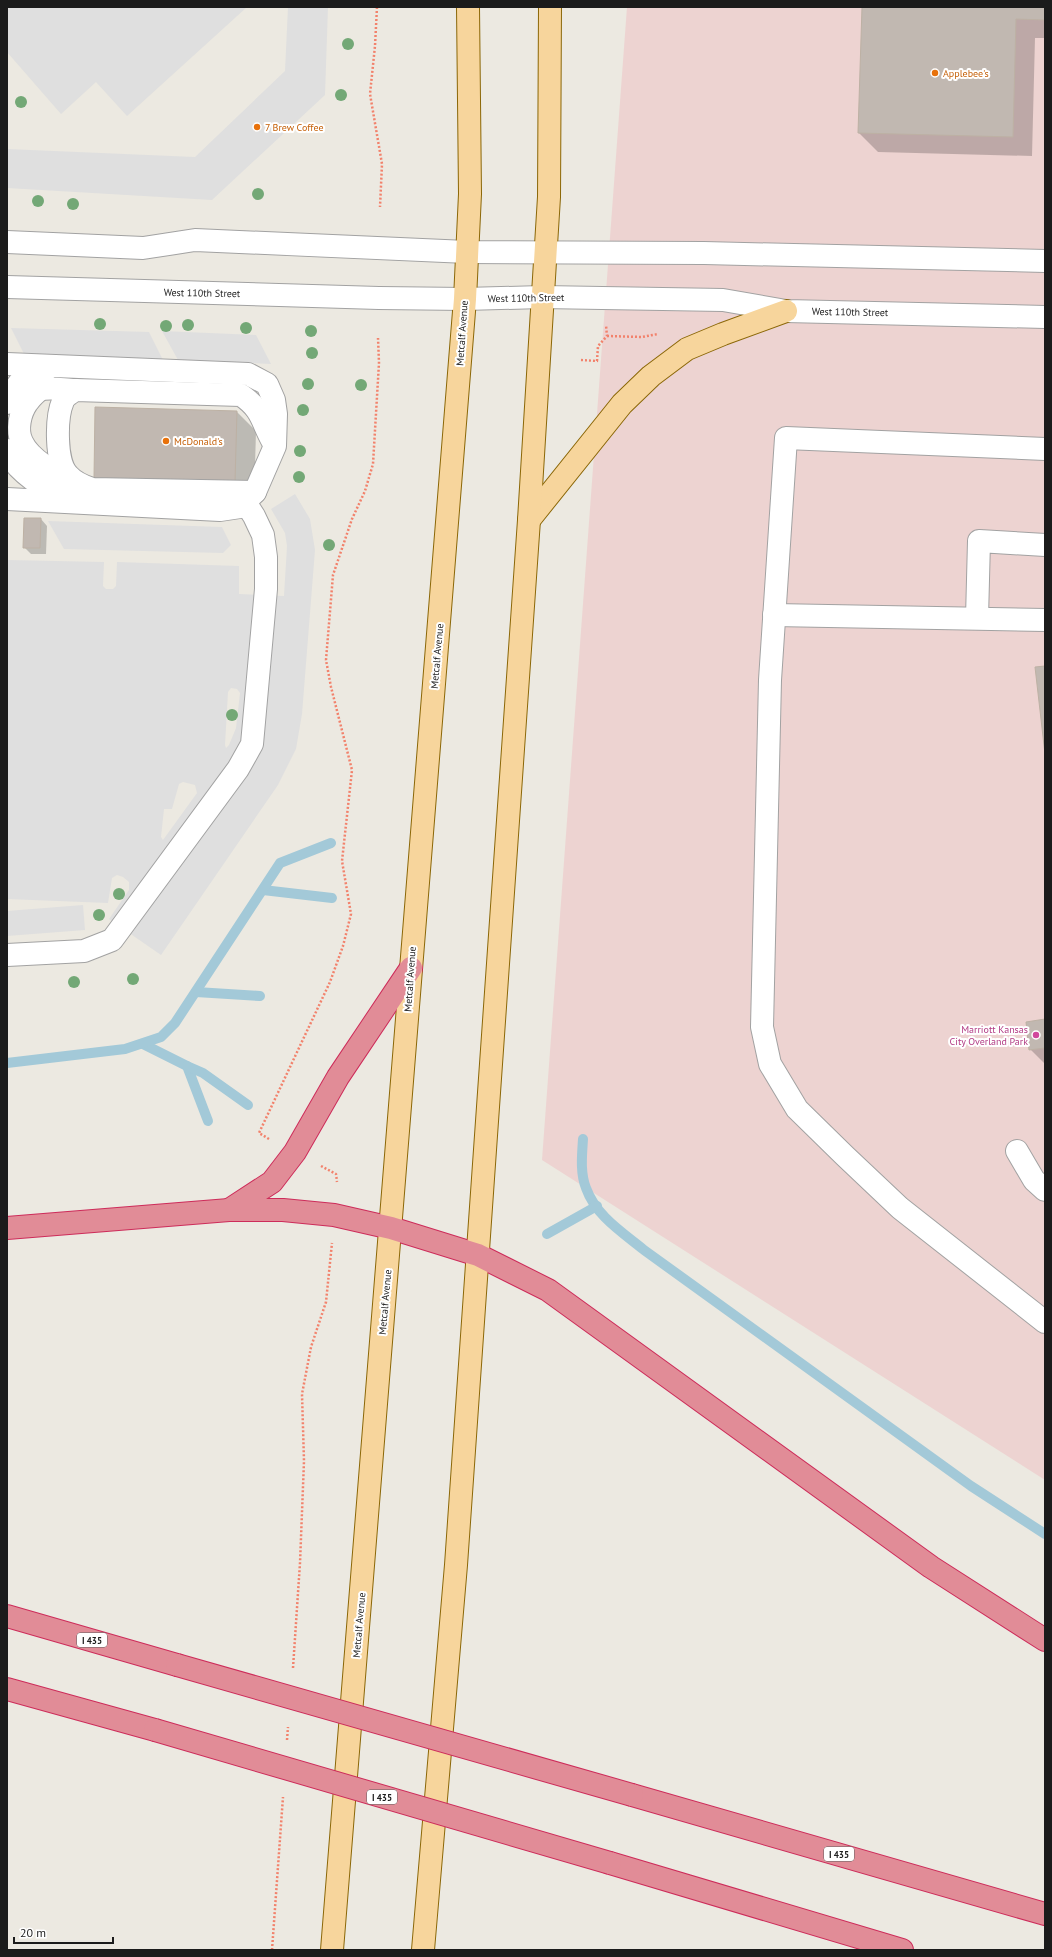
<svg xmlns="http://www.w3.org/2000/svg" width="1052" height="1957" viewBox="0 0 1052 1957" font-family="'PT Sans',sans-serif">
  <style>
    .commercial { fill: #edd3d1 }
    .parking { fill: #dfdfdf; fill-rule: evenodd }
    .shadow { fill: #0003 }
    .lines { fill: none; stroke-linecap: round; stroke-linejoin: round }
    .stream { stroke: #a3c9d8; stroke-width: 10 }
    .building { fill: #c1b8b1; stroke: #bdb1a4 }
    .minor-casing { stroke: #a2a2a2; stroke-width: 24 }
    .major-casing { stroke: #8b6707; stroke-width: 24 }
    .highway-casing { stroke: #cd2c5a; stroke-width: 24 }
    .path { stroke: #f2826c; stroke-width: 2.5; stroke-dasharray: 2 2; stroke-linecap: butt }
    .minor { stroke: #fff; stroke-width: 22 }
    .major { stroke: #f7d59c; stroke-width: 22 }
    .highway { stroke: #e18c97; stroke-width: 22 }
    .highway-bridge-casing { stroke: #cd2c5a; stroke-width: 24; stroke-linecap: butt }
    .highway-bridge { stroke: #e18c97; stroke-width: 22 }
    .tree { fill: #73a876 }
    .food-dot { fill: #e8710a; stroke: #fff; stroke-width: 1.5 }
    .hotel-dot { fill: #d1479c; stroke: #fff; stroke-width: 1.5 }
    .labels { text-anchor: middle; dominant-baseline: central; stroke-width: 4; stroke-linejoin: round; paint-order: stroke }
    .shield { fill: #fff; stroke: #5f5f5f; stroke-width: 1 }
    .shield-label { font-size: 9px; font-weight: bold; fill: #1b1b1b }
    .food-label { font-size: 10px; fill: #c56008; stroke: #fff; text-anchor: start }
    .street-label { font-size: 10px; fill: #1b1b1b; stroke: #fff }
    .hotel-label { font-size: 10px; fill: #b23c85; stroke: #fff; text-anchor: end }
  </style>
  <rect width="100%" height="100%" fill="#ece9e1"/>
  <!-- commercial -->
  <path class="commercial" d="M627,7H1045V1480L542,1160Z"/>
  <!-- parking -->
  <g class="parking">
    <path d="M7,7H247L127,116L96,82L61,114L7,52Z"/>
    <path d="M288,7H328L325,95L212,200L7,188V149L195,157L285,71Z"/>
    <path d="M11,328L149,332L163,360L25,356Z"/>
    <path d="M162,331L256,335L271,364L178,360Z"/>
    <path d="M295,494L310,519L315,550L302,714L296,749L278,785L161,955L109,919L129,890V882L123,877L117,875L112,878L108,903L7,899V560L104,562L103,586L106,589H113L116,586L117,562L239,566V594L284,596L287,546L285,533L271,509ZM231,688L237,689L240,693L236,728L229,745L226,748L225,745L228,692ZM183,782L195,785L197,793L163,840L161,837L164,809H172L179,784Z"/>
    <path d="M48,521L222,527L231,545L223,553L64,549Z"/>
    <path d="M83,905L85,930L7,936V911Z"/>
  </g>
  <!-- shadow -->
  <g class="shadow">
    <path d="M863,7H1045V38H1035L1032,156L878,152L859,133Z"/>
    <path d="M96,408L237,412L256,431L254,501L114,497L95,478Z"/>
    <path d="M41,519L47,526L46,554H31L24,547Z"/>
    <path d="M1045,1020V1064L1030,1049Z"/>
  </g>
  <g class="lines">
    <!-- stream -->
    <g class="stream">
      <path d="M263,890L332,898"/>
      <path d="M196,992L260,996"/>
      <path d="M143,1044L187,1066L208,1121"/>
      <path d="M7,1063L125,1049L161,1037L175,1023L280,863L331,843"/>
      <path d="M187,1066L203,1073L248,1105"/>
      <path d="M583,1139C582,1155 580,1173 586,1188C596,1216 622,1232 644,1250L971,1486L1045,1534"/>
      <path d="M547,1234L597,1206"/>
    </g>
  </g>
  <!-- building -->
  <g class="building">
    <path d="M862,7H1045V20L1016,19L1013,137L858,133Z"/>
    <path d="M95,407L237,411L235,482L94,478Z"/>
    <path d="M24,518H41L40,548H23Z"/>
    <path d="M1045,666V754L1035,667Z"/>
    <path d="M1045,1019V1048L1029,1050L1026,1022Z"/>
  </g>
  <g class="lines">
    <!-- minor casing -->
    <g class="minor-casing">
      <g id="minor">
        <path d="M7,242L143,248L195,240L467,252L704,253L1045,261"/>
        <path d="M7,287L379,298L465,299L542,297L723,300L786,311L1045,317"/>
        <path d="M7,364L248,374L267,384L274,400L276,414L275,446L255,492L240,507L220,510L7,499"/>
        <path d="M7,403C20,379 21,376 47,369"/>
        <path d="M1045,449L786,438L770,680L762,1027L770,1064L797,1109L845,1156L900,1208L1045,1322"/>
        <path d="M7,450C14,470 48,492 68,500"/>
        <path d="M73,481C56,475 29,458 22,442C16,430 20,413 27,403C31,398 36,391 43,389C53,387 65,390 75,390"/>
        <path d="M255,492L92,489C83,486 74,482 68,475C55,462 56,417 63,401C65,396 71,393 75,390L241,395C263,410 261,421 273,442"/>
        <path d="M774,615L1045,620"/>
        <path d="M977,618L979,541L1045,545"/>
        <path d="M7,955L84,951L112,940L238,769L252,744L266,589V557L263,535L254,516L245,502"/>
        <path d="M1017,1151L1034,1180L1045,1190"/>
      </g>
    </g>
    <!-- major casing -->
    <g class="major-casing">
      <g id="major">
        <path d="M529,520L622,404L651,376L687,349L723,334L786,311"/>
        <path d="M332,1950L465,299L470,194L468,7"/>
        <path d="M423,1950L456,1565L529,520L549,197L550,7"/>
      </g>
    </g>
    <!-- highway casing -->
    <g class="highway-casing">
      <g id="highway">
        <path d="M229,1210L272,1182L295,1152L338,1077L411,968"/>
        <path d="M7,1228L229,1210H283L334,1215L391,1228L478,1255L548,1290L931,1567L1045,1640"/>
        <path d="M7,1616L177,1665"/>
        <path d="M7,1689L155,1730"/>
        <path d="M632,1795L1045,1914"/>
        <path d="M610,1863L902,1950"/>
      </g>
    </g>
    <!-- path -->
    <g class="path">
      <path d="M377,7L375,46L370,94L382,164L380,207"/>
      <path d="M607,336L642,337L658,334"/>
      <path d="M581,360L597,361L598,346L607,336L606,325"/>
      <path d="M269,1139L259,1133L330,982L343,946L351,914L342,861L352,770L331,687L326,660L333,575L352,519L365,491L373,464L379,363L378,338"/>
      <path d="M321,1166L336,1174L337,1182"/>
      <path d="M293,1668L300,1563L304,1461L302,1394L311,1347L326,1302L332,1243"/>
      <path d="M287,1740L288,1727"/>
      <path d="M272,1950L283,1797"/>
    </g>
    <!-- minor -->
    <use href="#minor" class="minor"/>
    <!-- major -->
    <use href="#major" class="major"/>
    <!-- highway -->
    <use href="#highway" class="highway"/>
    <!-- highway-bridge casing -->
    <g class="highway-bridge-casing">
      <g id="highway-bridge">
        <path d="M177,1665L632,1795"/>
        <path d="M155,1730L610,1863"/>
      </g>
    </g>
    <!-- highway-bridge -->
    <use href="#highway-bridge" class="highway-bridge"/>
  </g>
  <!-- trees -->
  <g class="tree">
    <circle cx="348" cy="44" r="6"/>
    <circle cx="341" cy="95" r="6"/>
    <circle cx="21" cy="102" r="6"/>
    <circle cx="258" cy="194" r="6"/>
    <circle cx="38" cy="201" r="6"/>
    <circle cx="73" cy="204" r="6"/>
    <circle cx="100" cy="324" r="6"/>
    <circle cx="188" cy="325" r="6"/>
    <circle cx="166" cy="326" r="6"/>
    <circle cx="246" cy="328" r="6"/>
    <circle cx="311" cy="331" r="6"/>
    <circle cx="312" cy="353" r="6"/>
    <circle cx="308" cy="384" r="6"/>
    <circle cx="361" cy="385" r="6"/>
    <circle cx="303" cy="410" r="6"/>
    <circle cx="300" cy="451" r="6"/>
    <circle cx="299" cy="477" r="6"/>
    <circle cx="329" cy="545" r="6"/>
    <circle cx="232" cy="715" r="6"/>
    <circle cx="119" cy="894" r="6"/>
    <circle cx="99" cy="915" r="6"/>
    <circle cx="133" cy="979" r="6"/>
    <circle cx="74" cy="982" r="6"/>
  </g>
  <!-- markers -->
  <g class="food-dot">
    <circle cx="935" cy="73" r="4"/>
    <circle cx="257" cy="127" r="4"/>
    <circle cx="166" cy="441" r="4"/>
  </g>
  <circle class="hotel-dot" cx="1036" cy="1035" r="4"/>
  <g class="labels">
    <!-- shield labels -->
    <g class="shield">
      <rect x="77" y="1633" width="30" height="14" rx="3"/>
      <rect x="367" y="1790" width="30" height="14" rx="3"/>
      <rect x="824" y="1847" width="30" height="14" rx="3"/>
    </g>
    <g class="shield-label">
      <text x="92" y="1640">I 435</text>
      <text x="382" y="1797">I 435</text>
      <text x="839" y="1854">I 435</text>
    </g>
    <!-- food labels -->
    <g class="food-label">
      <text x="943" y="73">Applebee's</text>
      <text x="265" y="127">7 Brew Coffee</text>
      <text x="174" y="441">McDonald's</text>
    </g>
    <!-- street labels -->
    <g class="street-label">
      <text transform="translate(202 293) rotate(1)">West 110th Street</text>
      <text transform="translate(526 298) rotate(-1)">West 110th Street</text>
      <text transform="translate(850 312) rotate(1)">West 110th Street</text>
      <text transform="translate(462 333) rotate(-86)">Metcalf Avenue</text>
      <text transform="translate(437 656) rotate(-85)">Metcalf Avenue</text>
      <text transform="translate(410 979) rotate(-86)">Metcalf Avenue</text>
      <text transform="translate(385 1302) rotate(-85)">Metcalf Avenue</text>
      <text transform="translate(359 1625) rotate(-85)">Metcalf Avenue</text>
    </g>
    <!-- hotel labels -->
    <g class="hotel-label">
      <text x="1028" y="1029">Marriott Kansas<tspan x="1028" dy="12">City Overland Park</tspan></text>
    </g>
  </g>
  <!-- border -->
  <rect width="1052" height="1957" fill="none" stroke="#1b1b1b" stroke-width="16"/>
  <!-- scale -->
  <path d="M14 1937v6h99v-6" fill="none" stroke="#1b1b1b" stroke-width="2"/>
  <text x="20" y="1937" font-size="12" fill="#1b1b1b" stroke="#ffffff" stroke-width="3" paint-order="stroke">20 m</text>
</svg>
